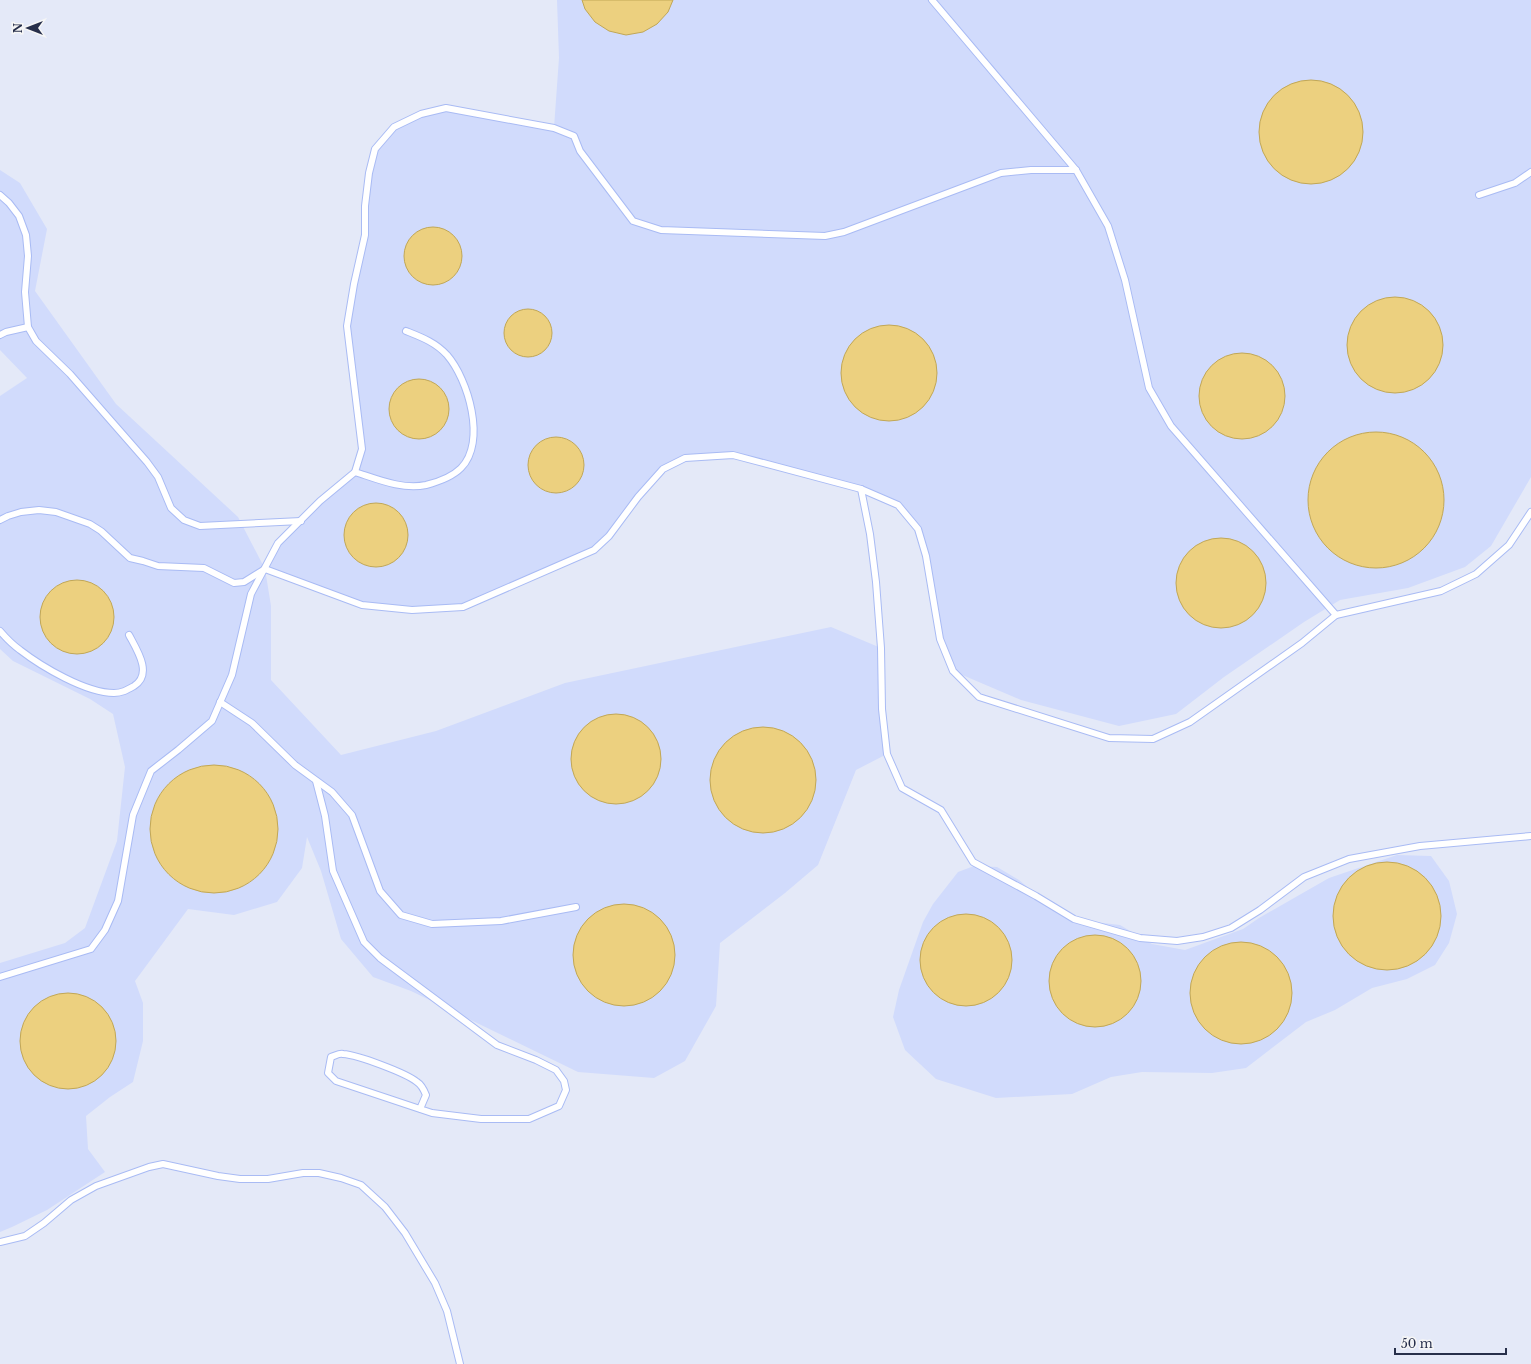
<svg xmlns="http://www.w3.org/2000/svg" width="1531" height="1364" viewBox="0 0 1531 1364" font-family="'Libre Baskerville',serif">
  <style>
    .built { fill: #d1dbfc }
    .building { fill: #ecd07f; stroke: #c1a756 }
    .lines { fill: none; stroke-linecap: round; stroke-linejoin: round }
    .service-casing { stroke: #a9bbf4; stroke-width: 8 }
    .service { stroke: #fff; stroke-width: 6 }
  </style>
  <rect width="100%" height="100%" fill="#e4e9f8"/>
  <!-- built -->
  <g class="built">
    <path d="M557,0H1531V477L1491,546L1465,567L1408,588L1340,600L1304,622L1224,677L1176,714L1119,726L1021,700L953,671L940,639L918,529L898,505L861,489L733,455L685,458L663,469L594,550L463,607L412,610L362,605L265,569L271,606V680L341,755L436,731L565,683L831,627L881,648L887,754L856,770L818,865L785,893L720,943L716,1006L685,1061L654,1078L578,1072L411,991L373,977L341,939L321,871L307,837L302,868L277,902L234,915L188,909L135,981L143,1003V1041L133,1082L110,1097L86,1116L88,1149L105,1172L47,1210L12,1227L0,1232V963L65,943L85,928L117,841L125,767L113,714L90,699L13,661L0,649V396L27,378L0,350V170L20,183L47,229L35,291L116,404L238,517L265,569L278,543L355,472L362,449L347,326L365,235V206L375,149L394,127L446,108L554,128L559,58Z"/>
    <path d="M1397,855L1431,856L1449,881L1457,914L1449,943L1435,965L1407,979L1372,988L1335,1010L1306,1022L1246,1068L1212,1073L1142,1072L1111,1077L1072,1094L996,1098L936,1079L905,1050L893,1017L899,990L923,922L933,904L958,872L974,866L997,867L1019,880L1054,909L1086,921L1120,925L1152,944L1185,950L1243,929L1259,918L1329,878Z"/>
  </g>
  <!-- building -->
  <g class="building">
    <path d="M582,0H673L668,12L657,24L643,32L626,35L609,31L595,22L585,9Z"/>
    <circle cx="1311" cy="132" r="52"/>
    <circle cx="433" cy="256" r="29"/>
    <circle cx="1395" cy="345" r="48"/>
    <circle cx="528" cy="333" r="24"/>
    <circle cx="889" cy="373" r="48"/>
    <circle cx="1242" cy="396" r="43"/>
    <circle cx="419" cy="409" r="30"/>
    <circle cx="1376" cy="500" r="68"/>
    <circle cx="556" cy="465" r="28"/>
    <circle cx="376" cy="535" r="32"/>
    <circle cx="1221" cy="583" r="45"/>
    <circle cx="77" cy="617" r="37"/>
    <circle cx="616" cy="759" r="45"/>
    <circle cx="763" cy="780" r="53"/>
    <circle cx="214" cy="829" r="64"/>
    <circle cx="1387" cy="916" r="54"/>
    <circle cx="624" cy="955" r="51"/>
    <circle cx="966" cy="960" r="46"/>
    <circle cx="1095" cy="981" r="46"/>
    <circle cx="1241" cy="993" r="51"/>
    <circle cx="68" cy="1041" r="48"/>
  </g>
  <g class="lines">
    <!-- service casing -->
    <g class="service-casing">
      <g id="service">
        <path d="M932,0L1076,170L1108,226L1125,280L1149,388L1171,426L1336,615"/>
        <path d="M0,195L9,203L19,216L26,235L28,256L25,292L28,327L36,341L70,374L147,462L158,477L171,508L184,520L200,526L301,521"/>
        <path d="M1479,195L1515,183L1531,172"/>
        <path d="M0,335L6,332L28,327"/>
        <path d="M355,472C377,479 402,490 426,485C438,482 452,477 461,468C487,442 468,379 447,355C435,342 421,337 406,331"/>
        <path d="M861,489L870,534L876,582L881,648L882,709L887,754L902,788L941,810L973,862L1036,896L1074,919L1140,938L1177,941L1203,937L1231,928L1260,910L1304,877L1349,859L1420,846L1531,836"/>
        <path d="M0,520L8,516L21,512L39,510L56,512L90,524L101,531L130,558L143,561L158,566L204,568L234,583L244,582L265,569L362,605L412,610L463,607L594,550L609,536L638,497L663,469L685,458L733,455L861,489L898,505L918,529L926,556L940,639L953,671L979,697L1109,738L1153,739L1190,722L1302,643L1336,615L1441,591L1476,574L1509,545L1531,512"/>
        <path d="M0,631C6,638 13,645 20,650C42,667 86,693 114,693C122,693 127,690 134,686C153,674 137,650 129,635"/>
        <path d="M220,702L252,723L295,765L332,792L352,815L380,891L401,915L432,924L501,921L576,907"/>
        <path d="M316,781L325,816L333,871L364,942L380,958L497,1045L536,1060L556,1070L564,1081L566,1090L559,1106L529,1119H481L432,1113L336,1081L328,1073L331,1057C335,1056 339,1053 343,1054C358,1055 406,1073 417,1082C422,1085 424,1090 426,1095L420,1109"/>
        <path d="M0,977L91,949L105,930L118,901L133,815L151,771L178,750L212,721L232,675L251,594L278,543L320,501L355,472L362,449L347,326L354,284L365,235V206L369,173L375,149L394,127L421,114L446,108L554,128L574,136L580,151L633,221L661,230L825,236L844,232L1001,173L1031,170H1076"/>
        <path d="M0,1242L25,1236L44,1223L71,1200L96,1186L149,1167L163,1164L218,1176L240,1179H268L303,1173H319L341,1178L361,1185L385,1207L405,1233L435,1283L447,1311L460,1364"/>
      </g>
    </g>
    <!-- service -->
    <use href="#service" class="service"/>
  </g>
  <!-- north arrow -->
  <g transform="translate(28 28) rotate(270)" stroke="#f6f6f6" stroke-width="3" paint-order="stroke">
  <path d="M0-3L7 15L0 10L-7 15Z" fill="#272f4b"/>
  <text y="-6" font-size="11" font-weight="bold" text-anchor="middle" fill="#272f4b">N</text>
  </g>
  <!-- scale -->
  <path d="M1395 1348v6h111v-6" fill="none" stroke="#272f4b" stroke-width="2"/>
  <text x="1401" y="1348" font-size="12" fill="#272f4b" stroke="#f6f6f6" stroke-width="3" paint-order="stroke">50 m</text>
</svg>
